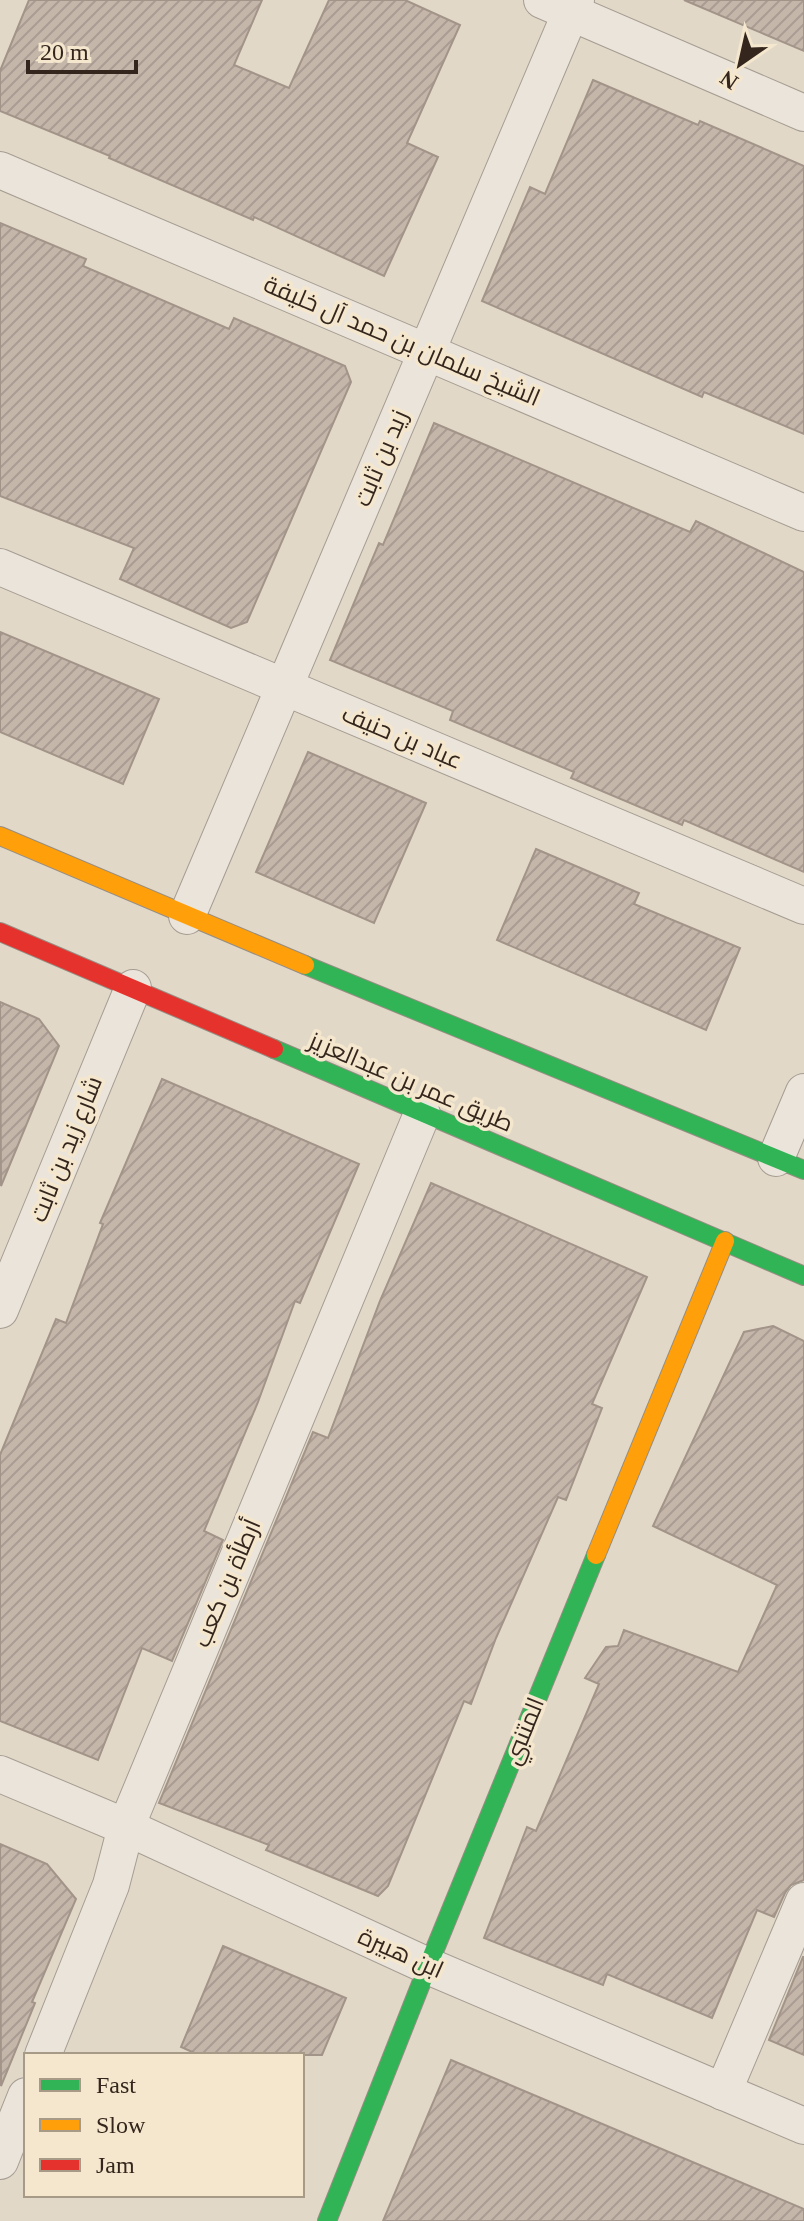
<svg xmlns="http://www.w3.org/2000/svg" width="804" height="2221" viewBox="0 0 804 2221" font-family="'Times New Roman',Cairo,serif">
  <style>
    .building { fill: url(#building-hatch); stroke: #a29488; stroke-width: 2 }
    .lines { fill: none; stroke-linecap: round; stroke-linejoin: round }
    .street-casing { stroke: #a69d92; stroke-width: 38 }
    .fast-casing { stroke: #968d82; stroke-width: 20 }
    .slow-casing { stroke: #968d82; stroke-width: 20 }
    .jam-casing { stroke: #968d82; stroke-width: 20 }
    .street { stroke: #eae4db; stroke-width: 36 }
    .fast { stroke: #30b455; stroke-width: 18 }
    .slow { stroke: #ff9f0a; stroke-width: 18 }
    .jam { stroke: #e5322d; stroke-width: 18 }
    .labels { text-anchor: middle; dominant-baseline: central; stroke-width: 7; stroke-linejoin: round; paint-order: stroke }
    .street-label { font-size: 24px; fill: #34261c; stroke: #f4e7ce }
  </style>
  <defs>
    <pattern id="building-hatch" width="6" height="6" patternUnits="userSpaceOnUse" patternTransform="scale(2)"><rect width="6" height="6" fill="#c5b6aa"/><path d="M-1 1l2-2M0 6l6-6M5 7l2-2" fill="none" stroke="#aa9c92"/></pattern>
  </defs>
  <rect width="100%" height="100%" fill="#e2d8c8"/>
  <!-- building -->
  <g class="building">
    <path d="M29,0H262L234,65L289,88L329,0H405L460,25L407,143L438,157L384,276L254,217L253,220L109,158L110,156L0,111V71Z"/>
    <path d="M684,0H804V51Z"/>
    <path d="M593,80L698,125L700,121L804,166V434L704,392L702,397L482,301L530,187L545,194Z"/>
    <path d="M0,223L86,259L83,266L229,329L234,318L345,366L351,382L247,622L231,628L120,579L134,548L0,496Z"/>
    <path d="M434,423L690,532L696,521L804,572V872L684,820L682,825L571,778L574,772L450,720L453,711L330,660L379,543L383,545Z"/>
    <path d="M0,632L159,699L123,784L0,732Z"/>
    <path d="M308,752L426,803L374,923L256,872Z"/>
    <path d="M536,849L639,893L634,904L740,948L706,1030L497,940Z"/>
    <path d="M0,1002L39,1019L59,1046L1,1186Z"/>
    <path d="M162,1079L359,1164L300,1303L295,1301L258,1402L204,1531L223,1540L172,1661L142,1648L98,1760L0,1721V1455L56,1319L66,1323L103,1224L100,1223Z"/>
    <path d="M431,1183L647,1277L592,1404L602,1408L566,1500L558,1497L496,1638L471,1704L464,1701L388,1886L378,1896L266,1850L269,1845L159,1803L313,1432L328,1438L380,1301Z"/>
    <path d="M773,1326L804,1341V1880L791,1885L785,1893L774,1917L757,1910L712,2018L607,1974L603,1985L484,1938L527,1827L536,1831L599,1684L585,1678L606,1647L618,1646L624,1630L738,1672L777,1585L653,1526L744,1332Z"/>
    <path d="M0,1844L47,1864L76,1899L32,2002L35,2003L1,2086Z"/>
    <path d="M223,1946L346,1998L322,2055H199L181,2047Z"/>
    <path d="M803,1957H804V2055L769,2040Z"/>
    <path d="M451,2060L804,2209V2221H383Z"/>
  </g>
  <g class="lines">
    <!-- street casing -->
    <g class="street-casing">
      <g id="street">
        <path d="M542,0L804,113"/>
        <path d="M0,170L804,513"/>
        <path d="M0,567L804,906"/>
        <path d="M187,916L576,0"/>
        <path d="M776,1158L804,1092"/>
        <path d="M0,1310L133,988"/>
        <path d="M0,1774L126,1827L428,1966L804,2126"/>
        <path d="M43,2055L111,1885L126,1827L422,1114"/>
        <path d="M723,2092L804,1901"/>
        <path d="M0,2161L26,2096"/>
      </g>
    </g>
    <!-- fast casing -->
    <g class="fast-casing">
      <g id="fast">
        <path d="M305,965L804,1170"/>
        <path d="M274,1049L804,1276"/>
        <path d="M327,2221L428,1966L596,1555"/>
      </g>
    </g>
    <!-- slow casing -->
    <g class="slow-casing">
      <g id="slow">
        <path d="M0,836L305,965"/>
        <path d="M596,1555L725,1241"/>
      </g>
    </g>
    <!-- jam casing -->
    <g class="jam-casing">
      <path id="jam" d="M0,932L274,1049"/>
    </g>
    <!-- street -->
    <use href="#street" class="street"/>
    <!-- fast -->
    <use href="#fast" class="fast"/>
    <!-- slow -->
    <use href="#slow" class="slow"/>
    <!-- jam -->
    <use href="#jam" class="jam"/>
  </g>
  <g class="labels">
    <!-- street labels -->
    <g class="street-label">
      <text transform="translate(402 341) rotate(23)">الشيخ سلمان بن حمد آل خليفة</text>
      <text transform="translate(381 458) rotate(-67)">زيد بن ثابت</text>
      <text transform="translate(402 737) rotate(23)">عباد بن حنيف</text>
      <text transform="translate(411 1082) rotate(23)">طريق عمر بن عبدالعزيز</text>
      <text transform="translate(66 1149) rotate(-68)">شارع زيد بن ثابت</text>
      <text transform="translate(227 1583) rotate(-67)">أرطأة بن كعب</text>
      <text transform="translate(524 1731) rotate(-68)">المتنبي</text>
      <text transform="translate(401 1953) rotate(24)">ابن هبيرة</text>
    </g>
  </g>
  <!-- legend -->
  <rect x="24" y="2053" width="280" height="144" fill="#f4e7ce" stroke="#a79a87" stroke-width="2"/>
  <rect x="40" y="2079" width="40" height="12" fill="#30b455" stroke="#a79a87" stroke-width="2"/>
  <text x="96" y="2093" font-size="24" fill="#34261c">Fast</text>
  <rect x="40" y="2119" width="40" height="12" fill="#ff9f0a" stroke="#a79a87" stroke-width="2"/>
  <text x="96" y="2133" font-size="24" fill="#34261c">Slow</text>
  <rect x="40" y="2159" width="40" height="12" fill="#e5322d" stroke="#a79a87" stroke-width="2"/>
  <text x="96" y="2173" font-size="24" fill="#34261c">Jam</text>
  <!-- north arrow -->
  <g transform="translate(740 64) rotate(214)" stroke="#f4e7ce" stroke-width="6" paint-order="stroke">
  <path d="M0-6L14 30L0 20L-14 30Z" fill="#34261c"/>
  <text y="-12" font-size="22" font-weight="bold" text-anchor="middle" fill="#34261c">N</text>
  </g>
  <!-- scale -->
  <path d="M28 60v12h108v-12" fill="none" stroke="#34261c" stroke-width="4"/>
  <text x="40" y="60" font-size="24" fill="#34261c" stroke="#f4e7ce" stroke-width="6" paint-order="stroke">20 m</text>
</svg>
